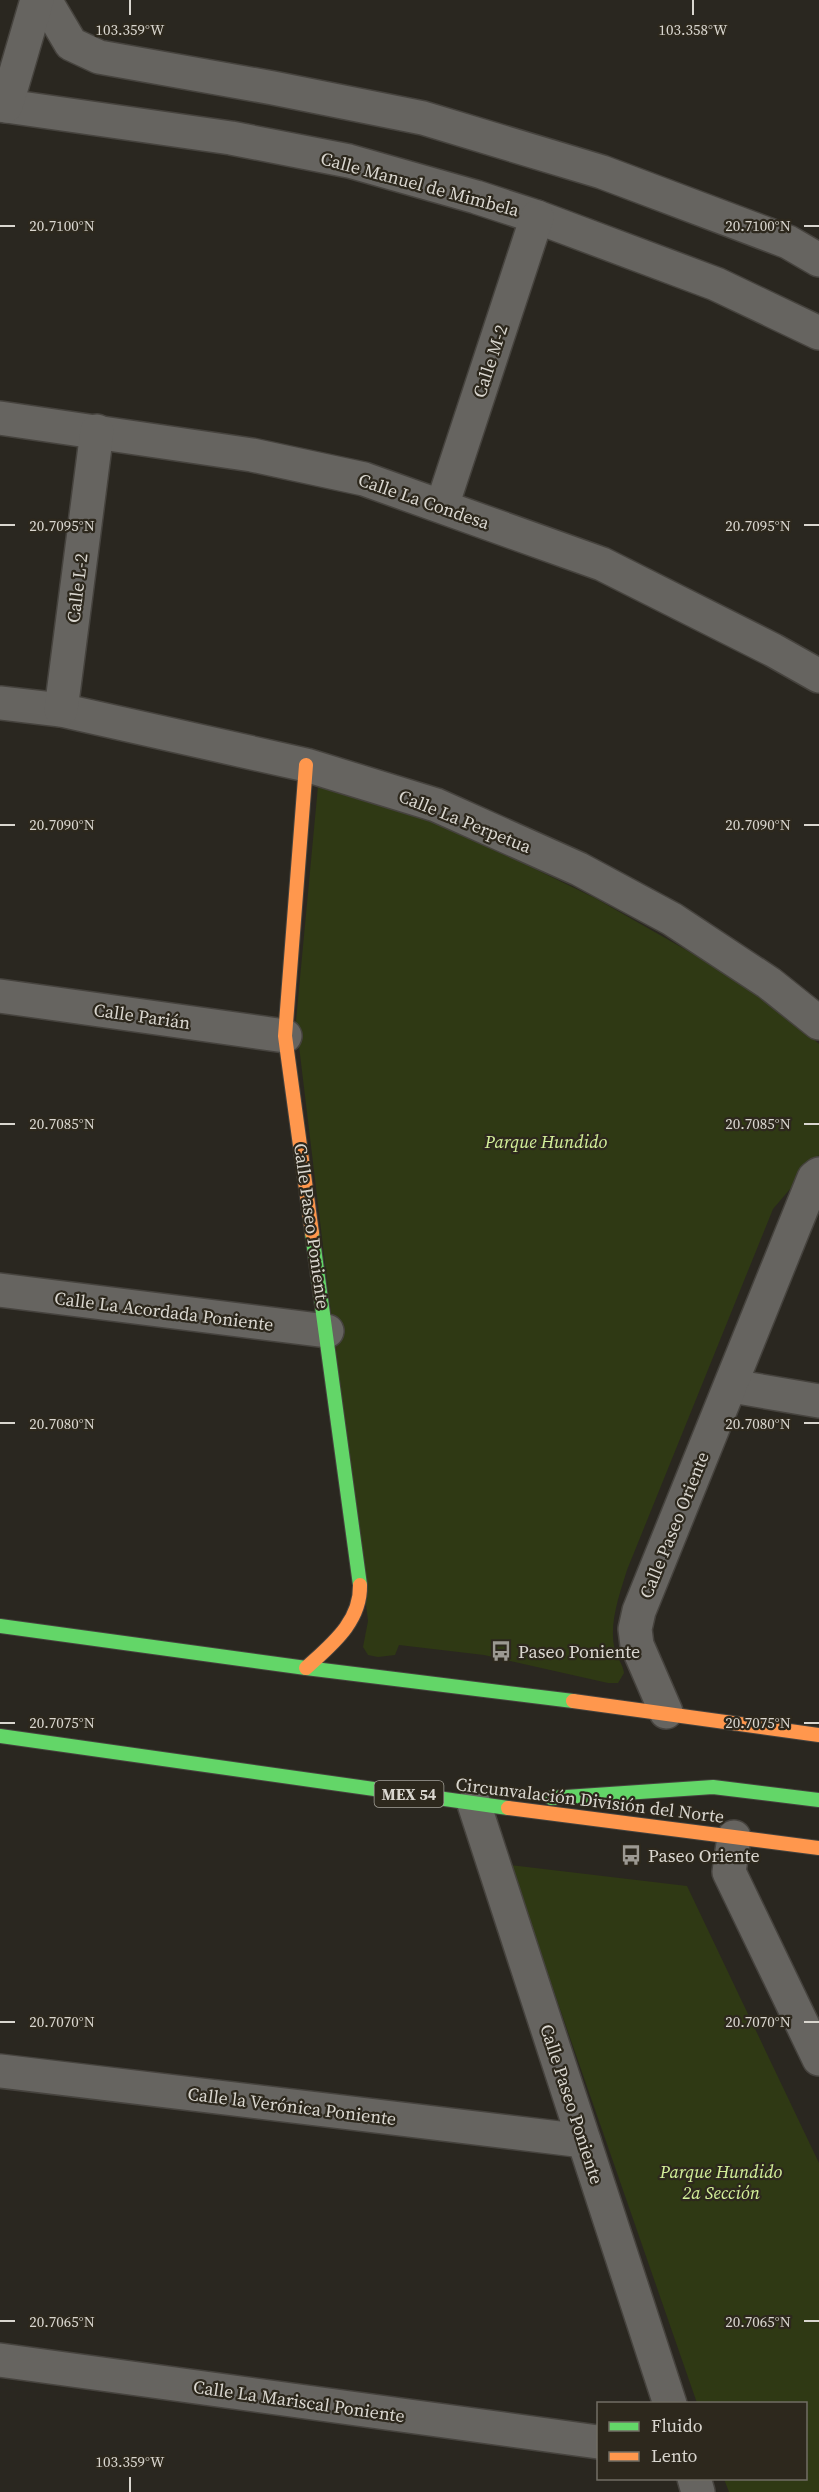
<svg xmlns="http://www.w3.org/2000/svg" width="819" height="2492" viewBox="0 0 819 2492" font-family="'Source Serif 4',serif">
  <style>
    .green { fill: #2f3914 }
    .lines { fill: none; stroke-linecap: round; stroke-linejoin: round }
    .street-casing { stroke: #46433e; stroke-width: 36 }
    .fast-casing { stroke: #46433e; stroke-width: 16 }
    .slow-casing { stroke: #46433e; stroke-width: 16 }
    .street { stroke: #666460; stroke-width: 33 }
    .fast { stroke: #63d668; stroke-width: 14 }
    .slow { stroke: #ff974d; stroke-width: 14 }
    .ticks { fill: none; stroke: #d9d6cf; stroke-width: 2 }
    .labels { text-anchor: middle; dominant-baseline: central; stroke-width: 4.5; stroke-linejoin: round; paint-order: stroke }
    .shield { fill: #2d281d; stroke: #a5a29a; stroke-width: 1.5 }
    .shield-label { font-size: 16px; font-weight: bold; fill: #d9d6cf }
    .street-label { font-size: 18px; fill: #d9d6cf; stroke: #2d281d }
    .park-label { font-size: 18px; font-style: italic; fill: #d4f09a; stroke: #2d281d }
    .poi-label { font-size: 18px; fill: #d9d6cf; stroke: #2d281d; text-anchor: start }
    .ticks-label { font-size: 15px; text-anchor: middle; fill: #d9d6cf; stroke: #2d281d; stroke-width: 4.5; stroke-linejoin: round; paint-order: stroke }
  </style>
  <rect width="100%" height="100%" fill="#2a2720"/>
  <!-- green -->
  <g class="green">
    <path d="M318,786L345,789L450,828L595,898L702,959L789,1016L819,1044V1155L773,1209L627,1570C620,1593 608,1625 615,1650C617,1658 623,1664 624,1673L618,1683H608L484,1655L399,1645L395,1655L378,1657L368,1655L363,1647L368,1621L296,1021Z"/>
    <path d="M510,1865L687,1886L819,2163V2492H729L724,2479L806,2478V2404L697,2403Z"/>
  </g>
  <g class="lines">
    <!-- street casing -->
    <g class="street-casing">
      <g id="street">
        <path d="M45,0L71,44L99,57L273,88L423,118L602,172L788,242L819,260"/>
        <path d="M0,105L231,138L349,161L476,197L537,217L716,284L819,333"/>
        <path d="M6,106L37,0"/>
        <path d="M0,418L252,455L364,479L602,564L773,650L819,676"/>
        <path d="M442,506L537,217"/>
        <path d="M0,703L61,710L306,765L436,805L579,869L672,919L769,983L819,1023"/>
        <path d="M61,710L97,431"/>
        <path d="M0,996L285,1036"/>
        <path d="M0,1290L327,1331"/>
        <path d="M732,1386L819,1401"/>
        <path d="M666,1712L637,1645L635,1629L639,1611L814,1178L819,1174"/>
        <path d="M474,1804L670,2404"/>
        <path d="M734,1837L729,1872L819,2059"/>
        <path d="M0,2071L584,2141"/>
        <path d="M0,2360L598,2442"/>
        <path d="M694,2478L698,2492"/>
      </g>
    </g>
    <!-- fast casing -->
    <g class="fast-casing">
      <g id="fast">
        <path d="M312,1233L360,1585"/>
        <path d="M0,1626L306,1668L573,1701"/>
        <path d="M0,1736L508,1808"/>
        <path d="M551,1798L713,1787L819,1800"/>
      </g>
    </g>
    <!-- slow casing -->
    <g class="slow-casing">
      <g id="slow">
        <path d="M306,765L285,1036L312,1233"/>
        <path d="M306,1668C331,1645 361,1622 360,1585"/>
        <path d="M573,1701L819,1735"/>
        <path d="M508,1808L819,1848"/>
      </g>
    </g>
    <!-- street -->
    <use href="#street" class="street"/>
    <!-- fast -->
    <use href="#fast" class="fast"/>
    <!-- slow -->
    <use href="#slow" class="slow"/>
  </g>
  <!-- ticks -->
  <path class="ticks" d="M130,0V15M693,0V15M0,226H15M804,226H819M0,525H15M804,525H819M0,825H15M804,825H819M0,1124H15M804,1124H819M0,1423H15M804,1423H819M0,1723H15M804,1723H819M0,2022H15M804,2022H819M0,2321H15M804,2321H819M130,2477V2492"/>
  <!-- icons -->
  <defs>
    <g id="bus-bare" transform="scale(1.62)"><path d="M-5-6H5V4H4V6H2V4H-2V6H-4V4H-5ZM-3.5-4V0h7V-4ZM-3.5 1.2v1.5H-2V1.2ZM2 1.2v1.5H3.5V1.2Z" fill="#9c9992" stroke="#2d281d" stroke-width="2.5" paint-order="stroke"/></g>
  </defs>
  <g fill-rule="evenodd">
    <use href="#bus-bare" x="501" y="1651"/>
    <use href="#bus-bare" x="631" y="1855"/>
  </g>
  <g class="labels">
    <!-- shield labels -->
    <rect class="shield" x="374.5" y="1781" width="69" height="26" rx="4.5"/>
    <g class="shield-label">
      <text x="409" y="1794">MEX 54</text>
    </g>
    <!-- street labels -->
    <g class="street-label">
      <text transform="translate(420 184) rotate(15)">Calle Manuel de Mimbela</text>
      <text transform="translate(490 361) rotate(-72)">Calle M-2</text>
      <text transform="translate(424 501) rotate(19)">Calle La Condesa</text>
      <text transform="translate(77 588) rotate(-83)">Calle L-2</text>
      <text transform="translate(465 821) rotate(22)">Calle La Perpetua</text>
      <text transform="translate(142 1016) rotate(8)">Calle Parián</text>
      <text transform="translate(312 1226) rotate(82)">Calle Paseo Poniente</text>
      <text transform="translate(164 1311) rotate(7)">Calle La Acordada Poniente</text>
      <text transform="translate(674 1525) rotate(-68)">Calle Paseo Oriente</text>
      <text transform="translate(590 1800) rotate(7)">Circunvalación División del Norte</text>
      <text transform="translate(572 2104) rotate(72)">Calle Paseo Poniente</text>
      <text transform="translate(292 2106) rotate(7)">Calle la Verónica Poniente</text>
      <text transform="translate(299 2401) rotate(8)">Calle La Mariscal Poniente</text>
    </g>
    <!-- park labels -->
    <g class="park-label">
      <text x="546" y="1141">Parque Hundido</text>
      <text x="721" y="2171">Parque Hundido<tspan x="721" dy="21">2a Sección</tspan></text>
    </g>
    <!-- poi labels -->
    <g class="poi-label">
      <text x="518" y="1651">Paseo Poniente</text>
      <text x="648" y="1855">Paseo Oriente</text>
    </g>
  </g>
  <g class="ticks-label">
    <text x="130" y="35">103.359°W</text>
    <text x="693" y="35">103.358°W</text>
    <text x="62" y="231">20.7100°N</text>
    <text x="758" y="231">20.7100°N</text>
    <text x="62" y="531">20.7095°N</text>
    <text x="758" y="531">20.7095°N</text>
    <text x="62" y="830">20.7090°N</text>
    <text x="758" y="830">20.7090°N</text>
    <text x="62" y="1129">20.7085°N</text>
    <text x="758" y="1129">20.7085°N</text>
    <text x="62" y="1429">20.7080°N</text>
    <text x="758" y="1429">20.7080°N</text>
    <text x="62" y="1728">20.7075°N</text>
    <text x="758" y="1728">20.7075°N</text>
    <text x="62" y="2027">20.7070°N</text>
    <text x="758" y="2027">20.7070°N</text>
    <text x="62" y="2327">20.7065°N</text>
    <text x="758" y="2327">20.7065°N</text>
    <text x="130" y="2467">103.359°W</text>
  </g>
  <!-- legend -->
  <rect x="597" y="2402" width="210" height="78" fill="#2d281d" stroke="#726e64" stroke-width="1.5"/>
  <rect x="609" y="2422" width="30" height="9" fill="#63d668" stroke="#726e64" stroke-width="1.5"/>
  <text x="651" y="2432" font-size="18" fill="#d9d6cf">Fluido</text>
  <rect x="609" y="2452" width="30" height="9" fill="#ff974d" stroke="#726e64" stroke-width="1.5"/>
  <text x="651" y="2462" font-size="18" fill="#d9d6cf">Lento</text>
</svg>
